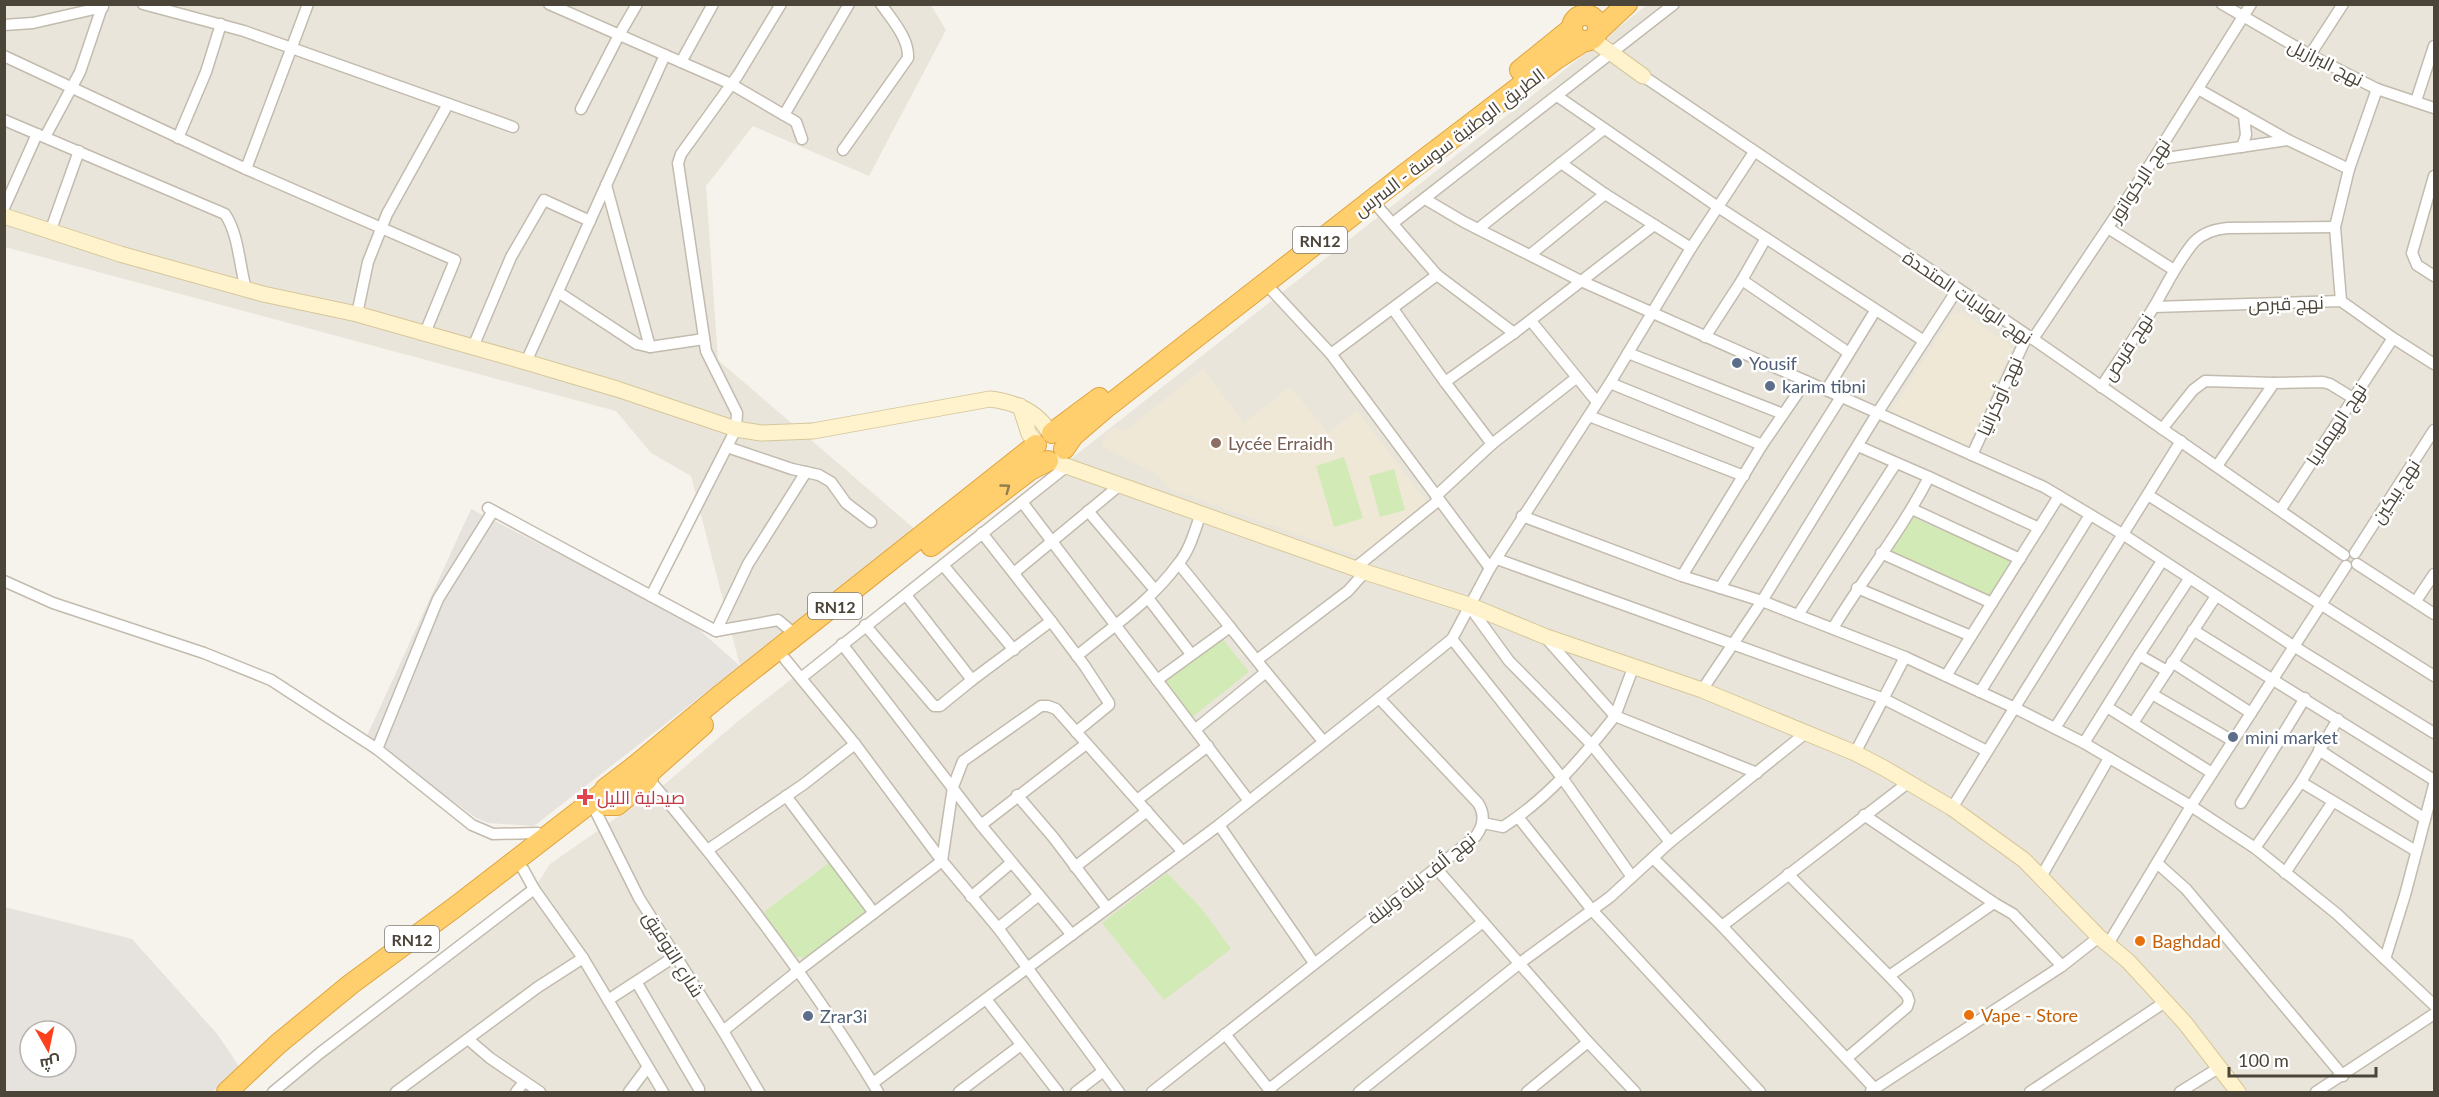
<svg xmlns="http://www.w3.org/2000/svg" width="2439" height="1097" viewBox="0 0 2439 1097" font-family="Lato,Cairo,sans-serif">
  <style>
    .residential { fill: #eae5da }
    .industrial { fill: #e6e2dd; fill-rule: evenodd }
    .education { fill: #efe8d6 }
    .green { fill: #d2eab5 }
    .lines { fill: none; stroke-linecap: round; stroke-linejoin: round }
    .street-casing { stroke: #c2bbae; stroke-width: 13 }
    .secondary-casing { stroke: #d6c79b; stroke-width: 17 }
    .highway-casing { stroke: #e0a43c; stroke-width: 22 }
    .street { stroke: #fff; stroke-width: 10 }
    .secondary { stroke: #fff3cd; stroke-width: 15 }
    .highway { stroke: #ffcf6e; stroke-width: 20 }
    .oneway { stroke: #937c4e }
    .service-dot { fill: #5c6f8a; stroke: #fff; stroke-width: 2 }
    .education-dot { fill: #8d6e63; stroke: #fff; stroke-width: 2 }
    .health-dot { fill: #e0444e; stroke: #fff; stroke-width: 2 }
    .food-dot { fill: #e8710a; stroke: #fff; stroke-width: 2 }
    .labels { text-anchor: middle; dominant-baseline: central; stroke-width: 5; stroke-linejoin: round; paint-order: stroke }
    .shield { fill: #fff; stroke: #817c74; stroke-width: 1.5 }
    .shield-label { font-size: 16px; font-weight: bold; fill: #4b4439 }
    .street-label { font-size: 18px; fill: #4b4439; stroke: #fff }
    .service-label { font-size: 18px; fill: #4e5e75; stroke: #fff; text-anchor: start }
    .education-label { font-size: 18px; fill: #785e54; stroke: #fff; text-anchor: start }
    .health-label { font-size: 18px; fill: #be3a42; stroke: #fff; text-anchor: start }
    .food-label { font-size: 18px; fill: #c56008; stroke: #fff; text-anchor: start }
  </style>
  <rect width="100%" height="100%" fill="#f6f3ec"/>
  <!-- residential -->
  <g class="residential">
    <path d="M4,5H931L946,30L869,176L753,126L706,186L718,360L917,531L740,666L691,476L651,453L616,411L5,247Z"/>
    <path d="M1647,5H2434V1092H282L301,1072L433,975L527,900L550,864L665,784L737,722Z"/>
  </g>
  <!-- industrial -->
  <g class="industrial">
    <path d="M471,509L687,619L740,666L534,826L488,823L476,818L366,738Z"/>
    <path d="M5,907L132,939L218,1035L240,1068L212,1092H5ZM30,1031H66V1067H30Z"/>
  </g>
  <!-- education -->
  <g class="education">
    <path d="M1961,312L2009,344L2012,349L1971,439L1968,443H1962L1891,412L1952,315Z"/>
    <path d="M1203,369L1244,423L1290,387L1328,433L1357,411L1428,504L1361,557L1168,488L1155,473L1102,446L1106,434L1115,427L1125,431Z"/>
  </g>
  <!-- green -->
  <g class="green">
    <path d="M1344,457L1363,518L1334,527L1316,466Z"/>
    <path d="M1394,469L1405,510L1380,517L1369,476Z"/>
    <path d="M1912,517L2009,559L2011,565L1991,597L1892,555L1889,550Z"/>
    <path d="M1221,637L1249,672L1192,717L1164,682Z"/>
    <path d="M830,862L869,912L806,958L793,956L764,912Z"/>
    <path d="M1167,873L1201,908L1231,949L1164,1000L1102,923Z"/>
  </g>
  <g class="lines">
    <!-- street casing -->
    <g class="street-casing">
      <g id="street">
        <path d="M143,4L244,31L513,127"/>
        <path d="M549,4L731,84L796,122L802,139"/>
        <path d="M2222,4L2310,55L2377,89L2434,108"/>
        <path d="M4,25L33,23L103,7"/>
        <path d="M2310,55L2343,4"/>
        <path d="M4,56L246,169L455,260L425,333"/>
        <path d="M681,62L713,4"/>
        <path d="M1643,76L2033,339L2344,555"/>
        <path d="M2198,89L2288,140L2349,169"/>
        <path d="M1557,96L1718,207L1924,341"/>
        <path d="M2416,101L2434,46"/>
        <path d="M581,109L619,35L637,4"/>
        <path d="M784,115L849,4"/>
        <path d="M4,120L225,214C239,235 239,265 246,289"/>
        <path d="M45,137L80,72L103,4"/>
        <path d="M178,138L206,72L221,24"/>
        <path d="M2242,147L2246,135L2244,115"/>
        <path d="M843,150L908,58C909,38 892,20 881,4"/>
        <path d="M2153,160L2288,140"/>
        <path d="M1561,163L1605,194L1691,248"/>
        <path d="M246,169L308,4"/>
        <path d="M2434,176L2412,253L2417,265L2434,276"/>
        <path d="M606,185L650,347"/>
        <path d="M1425,199L1464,222L1581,281L2044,487L2124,535L2295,647L2434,733"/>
        <path d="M1372,200L1437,275L1514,333L1654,225"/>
        <path d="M4,208L37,134"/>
        <path d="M1393,223L1674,4"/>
        <path d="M2108,228L2174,270"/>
        <path d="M1478,229L1604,129"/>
        <path d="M50,232L79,151"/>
        <path d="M1530,255L1605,194"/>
        <path d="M1742,280L1849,353"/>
        <path d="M1266,284L1331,354L1490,568"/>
        <path d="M558,292L637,344L650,347L704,339"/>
        <path d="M2341,301L2335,227L2349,169L2377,89"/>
        <path d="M2154,307L2341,301L2393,338L2434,364"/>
        <path d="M1393,309L1445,382"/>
        <path d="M357,314L368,262L387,214L448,104"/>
        <path d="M1531,321L1597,402"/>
        <path d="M1705,337L1742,280L1766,238"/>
        <path d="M2033,339L2153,160L2251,4"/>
        <path d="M473,347L511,257L544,200L590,221"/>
        <path d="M1628,353L1783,414"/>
        <path d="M1331,354L1437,275"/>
        <path d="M526,362L665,55"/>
        <path d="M1610,383L1762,445"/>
        <path d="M2101,387C2119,360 2138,333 2155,305C2167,284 2178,261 2194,242C2203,233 2215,229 2228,228L2335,227"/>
        <path d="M1827,389L1875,311"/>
        <path d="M1589,416L1744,476"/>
        <path d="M2162,429L2193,390L2205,381L2274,383L2323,382L2330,384L2353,398"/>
        <path d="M1492,444L1576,378"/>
        <path d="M1858,446L1929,477"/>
        <path d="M727,447L792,469L819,475L831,482L846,503L871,522"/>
        <path d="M1972,455L2027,336"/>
        <path d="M2217,466L2274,383"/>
        <path d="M2148,495L2434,676"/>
        <path d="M1436,496L1492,444L1445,382L1514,333"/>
        <path d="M1022,502L1249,801"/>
        <path d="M488,508L716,631L778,620L797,636"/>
        <path d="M1912,509L2020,559"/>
        <path d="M2281,509L2393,338"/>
        <path d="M1088,511L1155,590"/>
        <path d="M1522,516L1682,576L1762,601L1905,657L2015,708L2084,743L2191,806L2255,848L2337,914L2434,1005"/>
        <path d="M2039,528L2059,496"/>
        <path d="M1881,553L1992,603"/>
        <path d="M2355,553L2434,430"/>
        <path d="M1497,559L1882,698L1987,751"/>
        <path d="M1179,564L1230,627"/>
        <path d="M2357,564L2434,614"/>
        <path d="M943,565L1014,650"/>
        <path d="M1355,568L1439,500"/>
        <path d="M1015,572L1120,485"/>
        <path d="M1682,576L1762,445L1806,381"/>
        <path d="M4,581L53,603L204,653L271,680L377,749L472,825L493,834L538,833L544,838"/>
        <path d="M1720,588L1841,397"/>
        <path d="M1857,588L1971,636"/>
        <path d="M906,595L972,680L1051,621L982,533"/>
        <path d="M651,596L736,429L737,413L706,351L678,163L681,154L738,75L781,4"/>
        <path d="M1148,598L1191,654"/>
        <path d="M2416,601L2434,574"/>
        <path d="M1469,606L1509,661L1592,745L1670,842"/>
        <path d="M1798,615L1896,463"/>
        <path d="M1051,621L1084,665L1109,703V705L1076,732"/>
        <path d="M865,625L934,706H940L972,680"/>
        <path d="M1833,628C1864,577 1902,530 1929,477L2039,528L1946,676"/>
        <path d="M2193,630L2434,780"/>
        <path d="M716,631L748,564L806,472"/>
        <path d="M1452,639L1563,779L1632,877"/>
        <path d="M842,644L981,825L1039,895L998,928"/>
        <path d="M2139,655L2189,579"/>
        <path d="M1077,656C1112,627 1151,601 1178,564C1190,550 1195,530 1201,513"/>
        <path d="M785,659L855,744L942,861L998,928L1119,1092"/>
        <path d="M1257,660L1348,591L1365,572"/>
        <path d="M2172,662L2251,713"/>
        <path d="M1633,668L1615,716L1757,773"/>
        <path d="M1266,672L1323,741"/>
        <path d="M801,678L1067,466"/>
        <path d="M1157,680L1230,627L1266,672L1196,729"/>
        <path d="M1702,690L1762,601L1878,412L1957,290"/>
        <path d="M1980,692L2090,515"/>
        <path d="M2152,694L2233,741"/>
        <path d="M2107,707L2212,773"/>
        <path d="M2133,723L2216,596"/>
        <path d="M2055,728L2162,561"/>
        <path d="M2084,743L2139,655L2167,671"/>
        <path d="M377,749L438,599L493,511"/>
        <path d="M2319,750L2425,819"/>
        <path d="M1855,753L1905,657"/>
        <path d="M648,778C732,878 811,981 878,1092"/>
        <path d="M2301,782L2416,851"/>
        <path d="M1017,795L1053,837L1107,908"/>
        <path d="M786,796L874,913"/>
        <path d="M1137,800L1208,746"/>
        <path d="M2241,803L2305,698"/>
        <path d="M1952,808L2181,441"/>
        <path d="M596,812L639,898L723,1031L759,1092"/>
        <path d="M1864,815L1994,903L2013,914L2062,966"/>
        <path d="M1518,817L1592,910L1760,1092"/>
        <path d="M1483,823L1503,827C1548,798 1582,758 1615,716L1545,637"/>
        <path d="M981,825L1086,744"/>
        <path d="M1219,825L1314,963"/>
        <path d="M2255,848L2301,782L2338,719"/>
        <path d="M709,849L804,784L855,744"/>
        <path d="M1653,858L1722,926L1875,1089"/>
        <path d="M2157,863L2186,889L2343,1076"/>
        <path d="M1075,867L1147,811"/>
        <path d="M1436,868L1588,1042L1635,1092"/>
        <path d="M523,869L534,889L583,958L663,1092"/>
        <path d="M2285,873L2332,803"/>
        <path d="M1788,874L1889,976L1907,995L1909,1001L1907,1007L1847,1058"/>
        <path d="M2041,877L2109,758"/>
        <path d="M1039,895L1072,935"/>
        <path d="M971,897L1011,863"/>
        <path d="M1722,926L1909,782"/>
        <path d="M2108,944L2191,806L2346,566"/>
        <path d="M2385,959L2405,895L2434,785"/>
        <path d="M1889,976L1994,903"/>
        <path d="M637,983L699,1089"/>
        <path d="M986,999L1058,1092"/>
        <path d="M608,1000L674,957"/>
        <path d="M723,1031L799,970L942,861L953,787L963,761L1041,706H1048L1056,709L1182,851"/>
        <path d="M1225,1034L1271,1092"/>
        <path d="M469,1040L490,1058L540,1092"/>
        <path d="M873,1083L1219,825L1379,698"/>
        <path d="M1269,1089L1483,922"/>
        <path d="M1871,1091L2062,966L2099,937"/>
        <path d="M273,1092L320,1053L534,889"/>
        <path d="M396,1092L538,987L583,958"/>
        <path d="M516,1092L524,1082"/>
        <path d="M629,1092L647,1068"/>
        <path d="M959,1092L1021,1045"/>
        <path d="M1076,1092L1102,1072"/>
        <path d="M1152,1092L1436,868L1476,836C1484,825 1485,814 1478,803L1379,698L1452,639L1490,568L1610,383L1691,248L1754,152"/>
        <path d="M1359,1092L1520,963L1610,897L1670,842L1807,732"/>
        <path d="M1527,1092L1588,1042"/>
        <path d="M2030,1092L2165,1002"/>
        <path d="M2180,1092L2220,1067"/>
        <path d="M2316,1092L2434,1014"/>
      </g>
    </g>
    <!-- secondary casing -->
    <g class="secondary-casing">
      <g id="secondary">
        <path d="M1592,39L1643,76"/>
        <path d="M4,216L120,254L263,294L357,314L526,362L617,389L736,429L761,433L813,431L990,399C1014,402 1037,410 1050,433"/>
        <path d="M1020,406L1029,434L1036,442"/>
        <path d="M1052,461L1365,572L1469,605L1544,636L1702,690L1855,753L1884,768L1952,808L2024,860L2099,937L2128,961L2185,1023L2238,1092"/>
      </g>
    </g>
    <!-- highway casing -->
    <g class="highway-casing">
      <g id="highway">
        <circle cx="1585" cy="28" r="13"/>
        <path d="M1598,31L1627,4"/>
        <path d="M1520,70L1572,28"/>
        <path d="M1052,433L1099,398"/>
        <path d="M1064,449L1073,436L1108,406L1195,338L1404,175L1556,59L1584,41"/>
        <path d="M931,546L1030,470L1048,461"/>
        <path d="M635,766L723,693L1036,445"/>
        <path d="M635,766H640L647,770L648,778L645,782L617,805H606L602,797L605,789Z"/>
        <path d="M649,773L703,725"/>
        <path d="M227,1092L278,1044L351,984L454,908L603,793"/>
      </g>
    </g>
    <!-- street -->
    <use href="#street" class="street"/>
    <!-- secondary -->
    <use href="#secondary" class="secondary"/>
    <!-- highway -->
    <use href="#highway" class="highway"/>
  </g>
  <!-- one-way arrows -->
  <defs><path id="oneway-chevron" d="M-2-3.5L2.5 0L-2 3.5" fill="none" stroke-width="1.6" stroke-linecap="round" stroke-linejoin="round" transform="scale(1.5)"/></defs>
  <use class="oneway" href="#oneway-chevron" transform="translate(1006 488) rotate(-36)"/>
  <!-- markers -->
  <g class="service-dot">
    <circle cx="1737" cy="363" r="6"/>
    <circle cx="1770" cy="386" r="6"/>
    <circle cx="2233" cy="737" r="6"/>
    <circle cx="808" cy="1016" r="6"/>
  </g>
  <circle class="education-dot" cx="1216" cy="443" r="6"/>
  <path class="health-dot" d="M582 788h6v6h6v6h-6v6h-6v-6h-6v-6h6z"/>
  <g class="food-dot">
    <circle cx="2140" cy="941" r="6"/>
    <circle cx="1969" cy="1015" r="6"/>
  </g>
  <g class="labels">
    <!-- shield labels -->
    <g class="shield">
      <rect x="1293" y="227" width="54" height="26" rx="4.5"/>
      <rect x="808" y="593" width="54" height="26" rx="4.5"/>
      <rect x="385" y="926" width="54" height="26" rx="4.5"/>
    </g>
    <g class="shield-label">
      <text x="1320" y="240">RN12</text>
      <text x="835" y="606">RN12</text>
      <text x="412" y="939">RN12</text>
    </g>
    <!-- street labels -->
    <g class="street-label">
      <text transform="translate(2326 62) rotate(27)">نهج البرازيل</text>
      <text transform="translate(1449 142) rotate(-37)">الطريق الوطنية سوسة - السرس</text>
      <text transform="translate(2139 180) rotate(-57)">نهج الإكواتور</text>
      <text transform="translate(1968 297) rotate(34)">نهج الولايات المتحدة</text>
      <text transform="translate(2286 303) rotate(-2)">نهج قبرص</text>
      <text transform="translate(2127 347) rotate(-57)">نهج قربص</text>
      <text transform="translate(1999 396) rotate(-66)">نهج أوكرانيا</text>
      <text transform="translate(2336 424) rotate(-57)">نهج الهيملايا</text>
      <text transform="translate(2395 491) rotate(-57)">نهج بيكين</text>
      <text transform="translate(1421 878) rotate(-39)">نهج ألف ليلة وليلة</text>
      <text transform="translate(674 954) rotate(58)">شارع التوفيق</text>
    </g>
    <!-- service labels -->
    <g class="service-label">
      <text x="1749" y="363">Yousif</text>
      <text x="1782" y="386">karim tibni</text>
      <text x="2245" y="737">mini market</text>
      <text x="820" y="1016">Zrar3i</text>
    </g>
    <!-- education labels -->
    <g class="education-label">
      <text x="1228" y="443">Lycée Erraidh</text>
    </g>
    <!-- health labels -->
    <g class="health-label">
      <text x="597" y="797">صيدلية الليل</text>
    </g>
    <!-- food labels -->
    <g class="food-label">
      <text x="2152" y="941">Baghdad</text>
      <text x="1981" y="1015">Vape - Store</text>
    </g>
  </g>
  <!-- border -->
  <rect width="2439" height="1097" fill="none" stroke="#4b4439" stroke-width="12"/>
  <!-- north arrow -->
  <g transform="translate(48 1049) rotate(171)"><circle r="28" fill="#ffffff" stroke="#b7b4b0" stroke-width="1.5"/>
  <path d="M0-4.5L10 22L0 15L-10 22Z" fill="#fc3f1d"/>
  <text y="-9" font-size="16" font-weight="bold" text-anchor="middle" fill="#4b4439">ش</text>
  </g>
  <!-- scale -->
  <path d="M2229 1067v9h147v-9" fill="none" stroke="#4b4439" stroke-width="3"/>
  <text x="2238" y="1067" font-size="18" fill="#4b4439" stroke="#ffffff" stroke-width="4.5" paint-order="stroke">100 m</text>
</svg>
